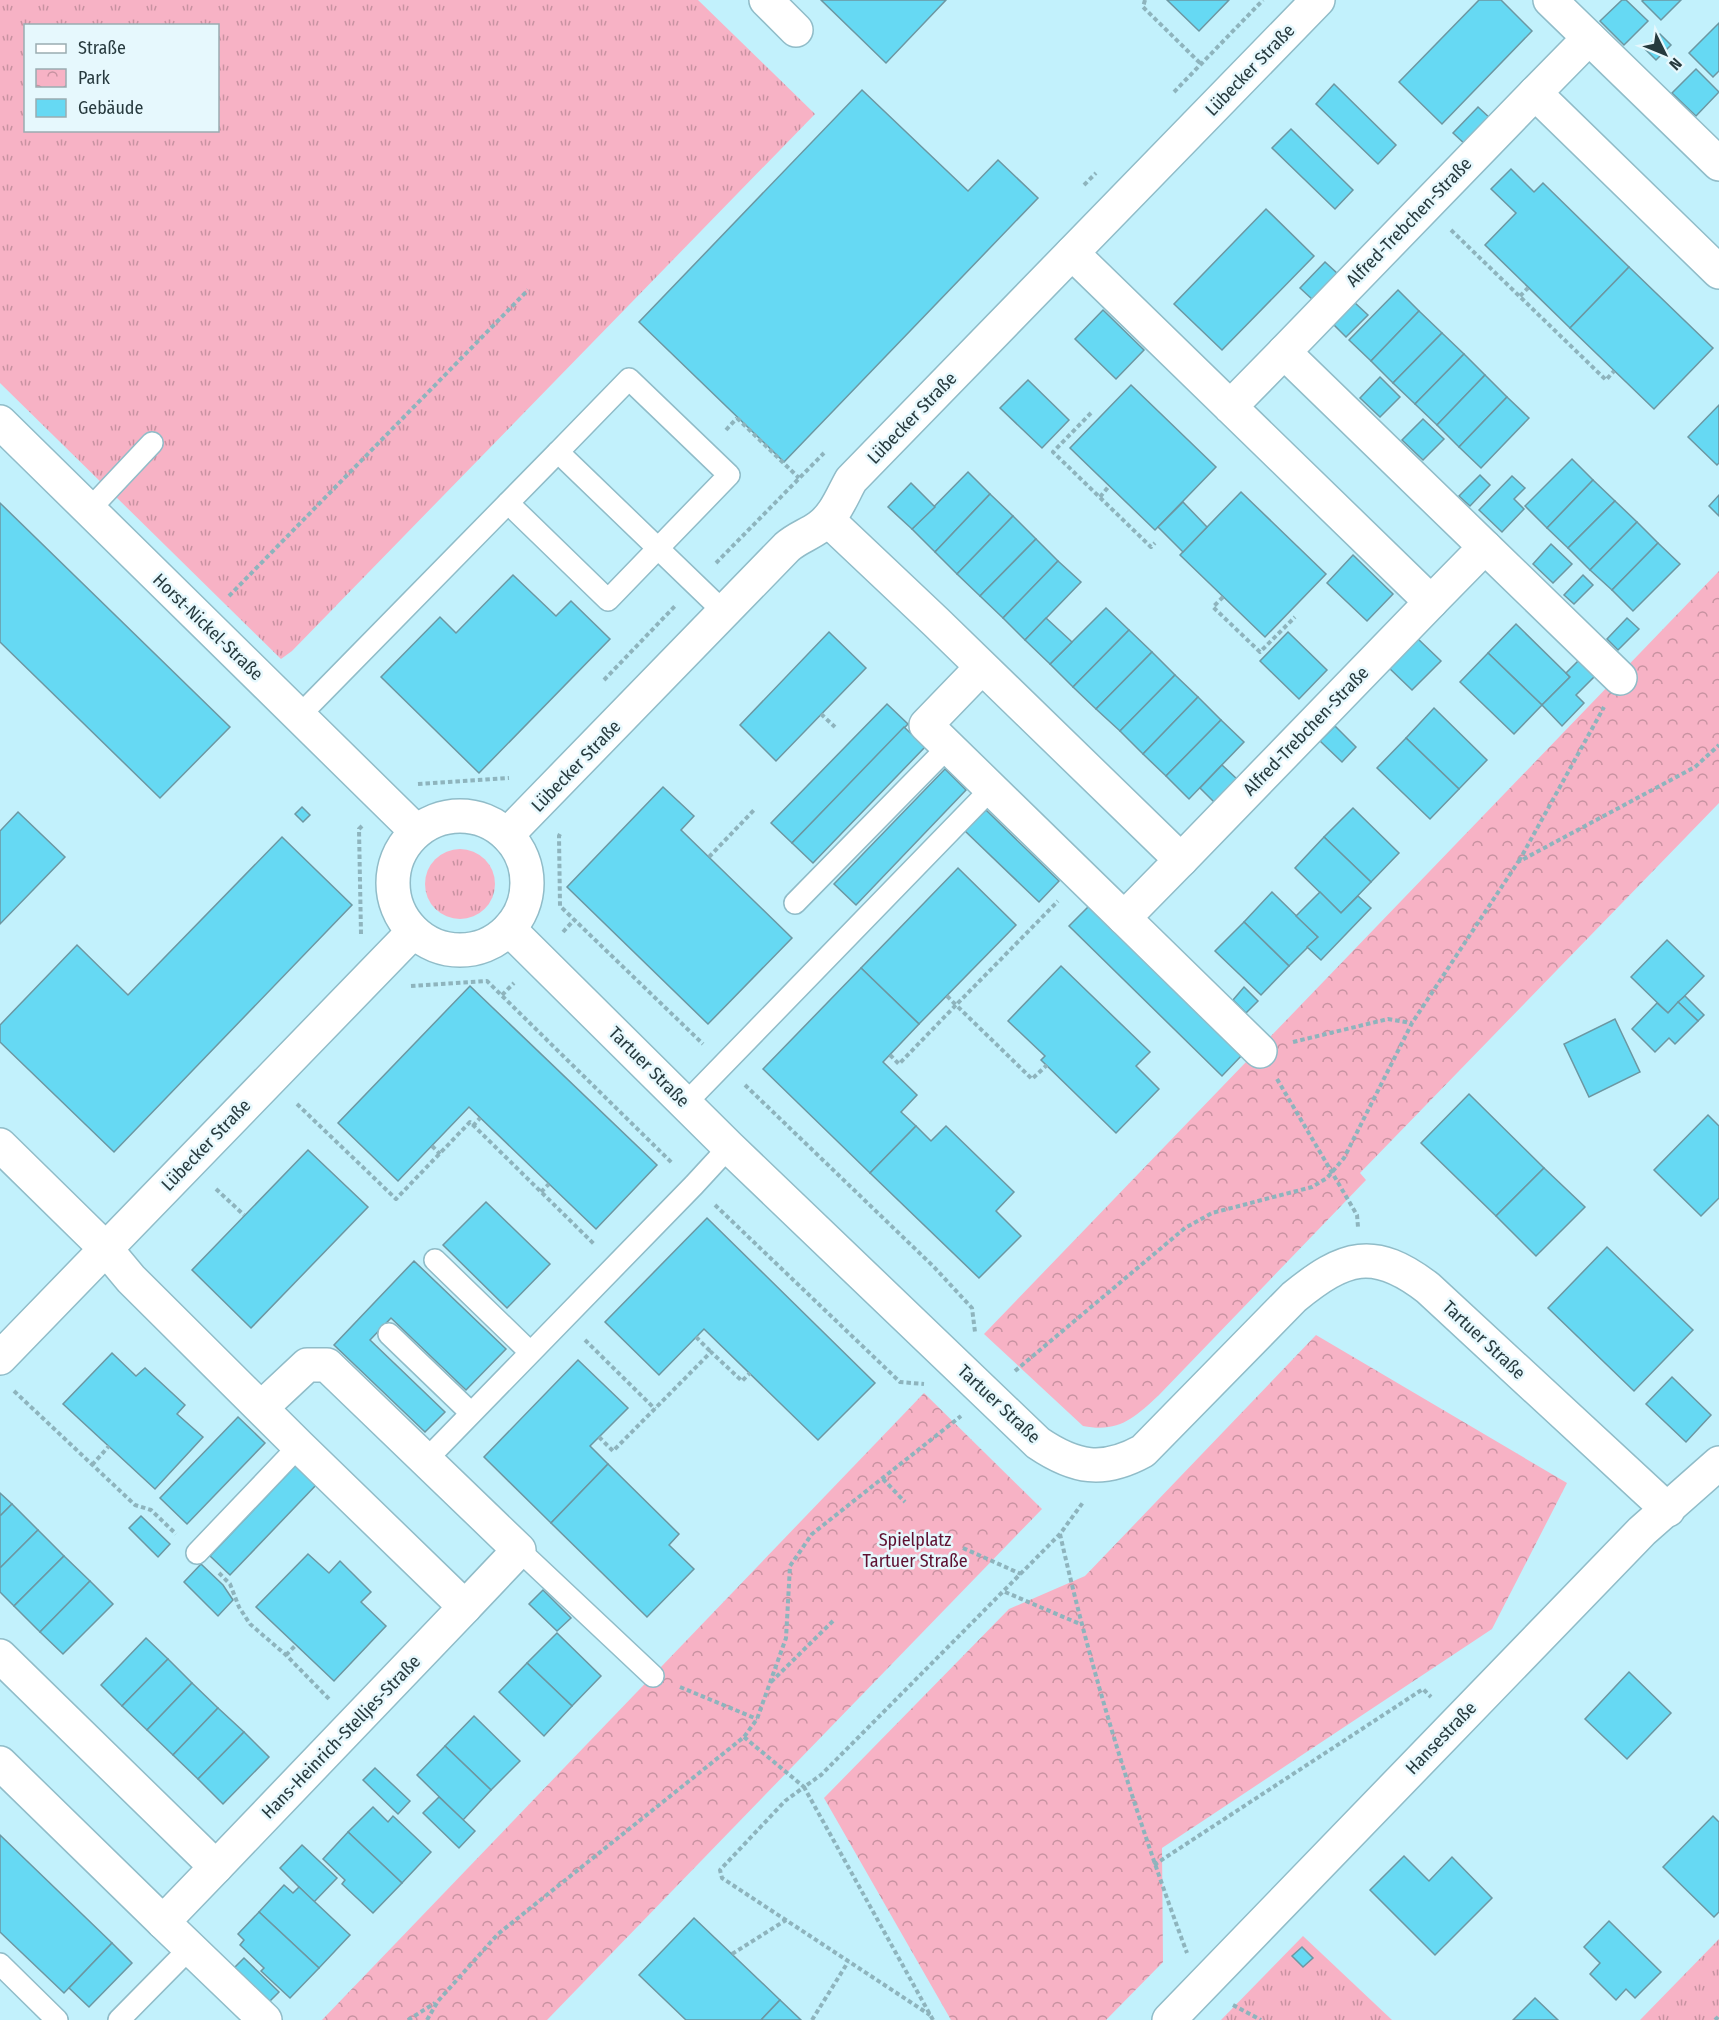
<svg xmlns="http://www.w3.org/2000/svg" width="1719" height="2020" viewBox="0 0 1719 2020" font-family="'Fira Sans Condensed',sans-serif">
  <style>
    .grass { fill: url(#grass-tufts); fill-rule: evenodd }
    .park { fill: url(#park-crowns) }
    .building { fill: #66d9f3; stroke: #6c97a2; stroke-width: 1.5 }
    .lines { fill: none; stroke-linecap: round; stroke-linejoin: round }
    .lane-casing { stroke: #90bcc8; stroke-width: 24 }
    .street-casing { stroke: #90bcc8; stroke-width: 36 }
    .path { stroke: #8eb4bd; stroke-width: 4; stroke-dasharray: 4.5 3; stroke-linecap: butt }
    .lane { stroke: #fff; stroke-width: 21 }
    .street { stroke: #fff; stroke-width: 33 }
    .labels { text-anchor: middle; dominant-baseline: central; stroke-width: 5; stroke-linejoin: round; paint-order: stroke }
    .street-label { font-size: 18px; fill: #273a3e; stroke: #e6f8fd }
    .park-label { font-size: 18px; fill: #5e1030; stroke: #e6f8fd }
  </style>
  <defs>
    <pattern id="grass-tufts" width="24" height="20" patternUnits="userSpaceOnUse" patternTransform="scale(1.5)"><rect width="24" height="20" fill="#f7b2c5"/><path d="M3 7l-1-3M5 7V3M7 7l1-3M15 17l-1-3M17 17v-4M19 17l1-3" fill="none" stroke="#c892a1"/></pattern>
    <pattern id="park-crowns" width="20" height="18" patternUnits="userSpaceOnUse" patternTransform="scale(1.5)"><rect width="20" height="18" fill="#f7b2c5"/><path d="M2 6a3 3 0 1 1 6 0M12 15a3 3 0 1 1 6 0" fill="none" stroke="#c892a1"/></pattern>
  </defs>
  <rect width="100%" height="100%" fill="#c2f1fc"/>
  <!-- grass -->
  <g class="grass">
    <path d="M0,0H698L815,114L292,651L281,659L0,383ZM26,26H218V130H26Z"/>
    <circle cx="460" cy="884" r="35"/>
    <path d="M1303,1936L1392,2020H1221Z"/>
    <path d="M1719,1939V2020H1640Z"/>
  </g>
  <!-- park -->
  <g class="park">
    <path d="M1719,571V803L1360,1173L1366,1180L1159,1395C1134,1418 1119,1433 1083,1426L984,1334Z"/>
    <path d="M1316,1335L1567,1483L1492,1629L1162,1848L1163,1962L1106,2020H951L824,1798L1009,1609L1085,1576Z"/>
    <path d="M924,1393L1042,1509L547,2020H322Z"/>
  </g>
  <!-- building -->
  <g class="building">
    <path d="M821,0H946L886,63Z"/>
    <path d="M1167,0H1229L1199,31Z"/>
    <path d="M1479,0H1501L1532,31L1442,124L1399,82Z"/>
    <path d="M1622,0H1626L1648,21L1624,45L1600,21Z"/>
    <path d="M1644,0H1681L1661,20L1642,1Z"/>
    <path d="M1719,23V71L1713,77L1689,53Z"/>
    <path d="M1660,34L1671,45L1656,60L1645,49Z"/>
    <path d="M1696,69L1719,92L1696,116L1672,93Z"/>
    <path d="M1334,84L1396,145L1378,164L1316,104Z"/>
    <path d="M862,90L968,191L998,160L1038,198L784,462L639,322Z"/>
    <path d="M1478,107L1491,119L1466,145L1453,133Z"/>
    <path d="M1291,129L1353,190L1335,209L1272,148Z"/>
    <path d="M1511,169L1534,192L1543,183L1629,267L1570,328L1485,245L1516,213L1491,189Z"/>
    <path d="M1266,209L1314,256L1222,350L1174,304Z"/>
    <path d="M1325,262L1338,274L1313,300L1300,288Z"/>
    <path d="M1629,267L1713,348L1654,409L1570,328Z"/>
    <path d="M1398,290L1419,311L1371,361L1349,340Z"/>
    <path d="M1354,302L1368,315L1346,337L1333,324Z"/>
    <path d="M1103,310L1144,350L1116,379L1075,339Z"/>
    <path d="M1419,311L1442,333L1393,383L1371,361Z"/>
    <path d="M1442,333L1464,354L1415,404L1393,383Z"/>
    <path d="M1464,354L1485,375L1437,425L1415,404Z"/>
    <path d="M1485,375L1507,397L1459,447L1437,425Z"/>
    <path d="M1380,377L1400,397L1380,417L1360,398Z"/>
    <path d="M1028,380L1069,420L1042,448L1000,408Z"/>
    <path d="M1131,385L1216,467L1155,530L1070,448Z"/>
    <path d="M1507,397L1529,418L1481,468L1459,447Z"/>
    <path d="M1719,405V463L1717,465L1688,437Z"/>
    <path d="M1423,419L1444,439L1423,460L1402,440Z"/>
    <path d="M1572,459L1593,480L1547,528L1525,506Z"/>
    <path d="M968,472L990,494L935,552L912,529Z"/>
    <path d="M1480,475L1490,485L1470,506L1459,496Z"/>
    <path d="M1512,476L1525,488L1514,499L1524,509L1502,532L1479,510Z"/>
    <path d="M1593,480L1615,501L1568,548L1547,528Z"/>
    <path d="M911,483L935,507L912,529L888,507Z"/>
    <path d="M1241,492L1326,574L1265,637L1180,555Z"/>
    <path d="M990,494L1013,516L957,574L935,552Z"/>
    <path d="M1719,495V516L1709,506Z"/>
    <path d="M1615,501L1637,522L1590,570L1568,548Z"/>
    <path d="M1183,502L1207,527L1183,552L1158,527Z"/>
    <path d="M0,503L230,727L160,798L0,642Z"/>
    <path d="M1013,516L1036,539L980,596L957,574Z"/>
    <path d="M1637,522L1658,543L1612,590L1590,570Z"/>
    <path d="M1036,539L1058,561L1003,618L980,596Z"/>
    <path d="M1658,543L1680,564L1633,611L1612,590Z"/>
    <path d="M1551,544L1572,564L1553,583L1533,564Z"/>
    <path d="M1353,555L1393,594L1367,621L1327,583Z"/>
    <path d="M1058,561L1081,582L1025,640L1003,618Z"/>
    <path d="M513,575L556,616L571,601L610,639L479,773L381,677L440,617L456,633Z"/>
    <path d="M1583,575L1593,585L1574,604L1564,595Z"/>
    <path d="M1106,608L1129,630L1073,687L1050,664Z"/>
    <path d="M1046,618L1072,642L1050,664L1025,640Z"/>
    <path d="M1627,618L1639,629L1618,650L1607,639Z"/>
    <path d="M1516,624L1570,677L1542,705L1488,653Z"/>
    <path d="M1129,630L1152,652L1096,709L1073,687Z"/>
    <path d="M829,632L866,668L776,761L740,725Z"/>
    <path d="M1288,632L1327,670L1299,699L1260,661Z"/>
    <path d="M1417,638L1441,661L1412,690L1388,667Z"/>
    <path d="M1152,652L1175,675L1120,731L1096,709Z"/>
    <path d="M1488,653L1542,705L1514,734L1460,682Z"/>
    <path d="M1582,657L1598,673L1576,695L1584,703L1562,726L1542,705L1570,677L1566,673Z"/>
    <path d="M1175,675L1198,697L1143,754L1120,731Z"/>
    <path d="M1198,697L1221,720L1166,776L1143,754Z"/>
    <path d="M887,704L908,724L792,843L771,823Z"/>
    <path d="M1434,708L1487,760L1459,789L1406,738Z"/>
    <path d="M1221,720L1244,742L1189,799L1166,776Z"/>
    <path d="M1335,726L1356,747L1342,762L1320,741Z"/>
    <path d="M904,727L925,747L813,863L792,843Z"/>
    <path d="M1406,738L1459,789L1430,819L1377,768Z"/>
    <path d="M1222,765L1238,780L1215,803L1200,788Z"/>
    <path d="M945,769L966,790L856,905L834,884Z"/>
    <path d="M663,787L694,816L681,830L792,938L708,1024L567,887Z"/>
    <path d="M302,807L310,815L303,822L295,814Z"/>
    <path d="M1353,808L1399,853L1371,882L1324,837Z"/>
    <path d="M986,810L1059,881L1039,902L965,831Z"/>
    <path d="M18,812L65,857L0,924V831Z"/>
    <path d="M282,837L352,905L114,1152L0,1042V1025L77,945L128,995Z"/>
    <path d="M1324,837L1371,882L1341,913L1295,868Z"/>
    <path d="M958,868L1016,925L919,1024L861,968Z"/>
    <path d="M1272,892L1318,937L1289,966L1244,922Z"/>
    <path d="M1320,892L1341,913L1358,896L1371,908L1321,960L1307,947L1318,937L1296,916Z"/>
    <path d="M1090,905L1243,1054L1222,1076L1069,926Z"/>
    <path d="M1244,922L1289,966L1261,995L1215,951Z"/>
    <path d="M1667,940L1704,976L1668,1013L1631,977Z"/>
    <path d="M1061,966L1150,1052L1136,1066L1159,1089L1116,1133L1041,1060L1045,1056L1008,1021Z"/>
    <path d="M861,968L919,1024L883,1062L917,1095L901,1112L916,1126L870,1173L763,1069Z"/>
    <path d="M470,986L657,1165L596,1229L469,1107L398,1181L338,1123Z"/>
    <path d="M1244,987L1258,1001L1246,1013L1233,1000Z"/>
    <path d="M1685,996L1704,1015L1698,1021L1678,1002Z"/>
    <path d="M1678,1002L1698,1021L1675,1044L1669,1038L1655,1052L1632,1029L1657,1003L1668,1013Z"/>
    <path d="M1615,1019L1640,1072L1589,1097L1564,1044Z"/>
    <path d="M1469,1094L1544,1168L1496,1216L1421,1143Z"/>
    <path d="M1708,1115L1719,1126V1198L1701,1216L1654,1170Z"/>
    <path d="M916,1126L931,1141L946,1126L1014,1192L996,1211L1021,1236L979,1278L870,1173Z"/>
    <path d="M308,1150L368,1207L251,1328L192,1270Z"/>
    <path d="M1544,1168L1585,1207L1536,1256L1496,1216Z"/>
    <path d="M486,1202L550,1264L507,1308L443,1245Z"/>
    <path d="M707,1218L875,1383L818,1440L704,1329L659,1375L605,1322Z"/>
    <path d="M1607,1247L1693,1330L1634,1391L1548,1308Z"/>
    <path d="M414,1261L506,1349L466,1390L391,1318L370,1340L445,1412L425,1432L334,1345Z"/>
    <path d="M112,1353L136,1376L145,1368L185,1405L177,1414L203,1437L155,1489L63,1404Z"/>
    <path d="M578,1360L628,1408L590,1446L608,1464L551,1523L484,1457Z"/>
    <path d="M1672,1377L1711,1415L1686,1442L1646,1404Z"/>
    <path d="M238,1417L265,1443L187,1524L160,1498Z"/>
    <path d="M298,1463L318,1483L230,1575L210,1556Z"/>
    <path d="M608,1464L679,1534L669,1545L694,1569L647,1617L551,1523Z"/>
    <path d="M0,1493L12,1504L0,1516Z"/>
    <path d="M12,1504L38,1530L0,1568V1516Z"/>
    <path d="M141,1516L170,1544L158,1557L129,1528Z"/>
    <path d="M38,1530L64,1556L14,1606L0,1592V1568Z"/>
    <path d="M308,1554L329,1573L340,1561L371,1592L361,1602L386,1626L334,1681L256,1607Z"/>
    <path d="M64,1556L90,1581L40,1632L14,1606Z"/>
    <path d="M201,1564L223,1585L233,1600L218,1616L184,1582Z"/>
    <path d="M90,1581L113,1604L63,1654L40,1632Z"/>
    <path d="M543,1590L571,1618L557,1631L529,1604Z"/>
    <path d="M557,1633L601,1676L572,1706L527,1663Z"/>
    <path d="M146,1638L168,1659L122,1706L101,1685Z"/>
    <path d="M168,1659L192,1683L147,1730L122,1706Z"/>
    <path d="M527,1663L572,1706L544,1736L499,1692Z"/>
    <path d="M1629,1672L1671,1713L1627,1759L1585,1719Z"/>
    <path d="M192,1683L218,1708L173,1755L147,1730Z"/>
    <path d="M218,1708L244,1732L198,1779L173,1755Z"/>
    <path d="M474,1716L520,1761L491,1790L445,1746Z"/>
    <path d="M244,1732L269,1757L223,1804L198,1779Z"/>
    <path d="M445,1746L491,1790L463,1820L417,1775Z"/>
    <path d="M375,1768L410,1801L398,1814L363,1780Z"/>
    <path d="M439,1797L475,1831L459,1848L423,1813Z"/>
    <path d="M373,1807L388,1822L393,1816L431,1852L402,1883L348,1832Z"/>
    <path d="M1713,1816L1719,1822V1912L1714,1917L1663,1867Z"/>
    <path d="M348,1832L402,1883L373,1913L342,1884L345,1880L323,1859Z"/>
    <path d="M0,1835L112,1943L64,1993L0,1932Z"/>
    <path d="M302,1845L337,1878L314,1902L280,1868Z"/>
    <path d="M1404,1856L1429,1881L1452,1857L1492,1898L1435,1955L1370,1890Z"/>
    <path d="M284,1885L293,1893L299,1887L350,1935L319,1968L259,1912Z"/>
    <path d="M259,1912L319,1968L290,1998L261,1971L264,1968L240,1945L244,1940L238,1934Z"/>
    <path d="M694,1918L780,2000L761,2020H686L639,1975Z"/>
    <path d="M1609,1921L1661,1972L1635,1998L1626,1989L1616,2000L1590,1974L1600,1963L1584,1947Z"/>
    <path d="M112,1943L132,1963L89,2007L69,1988Z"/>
    <path d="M1302,1947L1313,1958L1303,1967L1292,1956Z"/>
    <path d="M244,1958L279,1992L268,2003L233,1969Z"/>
    <path d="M1535,1998L1558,2020H1513Z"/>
    <path d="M780,2000L801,2020H761Z"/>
  </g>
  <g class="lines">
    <!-- lane casing -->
    <g class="lane-casing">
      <g id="lane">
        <path d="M508,503L608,600L729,475L629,379L558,452"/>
        <path d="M89,510L152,443"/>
        <path d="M299,716L558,452L724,612"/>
        <path d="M795,903L948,747"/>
        <path d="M685,1104L991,789"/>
        <path d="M435,1260L530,1352"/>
        <path d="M389,1334L471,1413"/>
        <path d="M426,1460L694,1185L729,1147"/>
        <path d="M519,1550L653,1676"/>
        <path d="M197,1553L299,1446"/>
        <path d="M0,1964L57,2020"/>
        <path d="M119,2020L190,1948"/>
      </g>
    </g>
    <!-- street casing -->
    <g class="street-casing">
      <g id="street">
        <path d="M766,0L796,30"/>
        <path d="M1550,0L1719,164"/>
        <path d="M1589,38L1535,93L1719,272"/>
        <path d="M1072,253L1431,602L1485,547L1284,352L1230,407"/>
        <path d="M1284,352L1535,93"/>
        <path d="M0,422L416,831"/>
        <path d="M828,520L936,622L1181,860L1124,918L926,725L982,667"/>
        <path d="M1485,547L1620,678"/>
        <circle cx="460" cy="883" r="67"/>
        <path d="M507,835L787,547C797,538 808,535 819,527C835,516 842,496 851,480L1318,0"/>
        <path d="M1181,860L1431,602"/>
        <path d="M1124,918L1260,1051"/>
        <path d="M509,929L729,1147L1038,1443C1075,1468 1103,1473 1143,1451L1294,1297C1344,1256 1374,1246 1428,1288L1668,1510"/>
        <path d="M0,1145L106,1249L131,1279L299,1446L465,1607L519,1550L327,1365H307L261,1408"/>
        <path d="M0,1358L413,932"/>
        <path d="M0,1656L216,1867L163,1922L0,1763"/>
        <path d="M216,1867L465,1607"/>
        <path d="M163,1922L265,2020"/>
        <path d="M1169,2020L1642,1531L1719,1463"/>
      </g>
    </g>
    <!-- path -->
    <g class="path">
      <path d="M1145,0L1143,7L1201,64"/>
      <path d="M1174,92L1263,0"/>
      <path d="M1084,185L1096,173"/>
      <path d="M1451,230L1606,380L1614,371"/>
      <path d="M1520,296L1528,288"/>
      <path d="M1091,413L1053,452L1151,547L1155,543"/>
      <path d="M737,418L799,478"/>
      <path d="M726,430L737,418"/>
      <path d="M1100,497L1109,486"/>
      <path d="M716,563L824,453"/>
      <path d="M229,596L528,290"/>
      <path d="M1223,597L1213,607L1260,652L1295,617"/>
      <path d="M604,680L676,605"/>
      <path d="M821,714L835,727"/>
      <path d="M418,784L509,778"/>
      <path d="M560,834L559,836L560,906L703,1044"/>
      <path d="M709,857L755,809"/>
      <path d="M1519,861L1604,707"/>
      <path d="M563,932L574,920"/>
      <path d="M361,934L359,829L362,826"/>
      <path d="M411,986L487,981L673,1164"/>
      <path d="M502,995L514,983"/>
      <path d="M947,996L956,1005L1058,901"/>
      <path d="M1293,1042L1388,1019L1412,1023"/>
      <path d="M890,1055L899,1064L956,1005L1032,1079L1047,1065"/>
      <path d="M1277,1079L1357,1215L1358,1227"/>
      <path d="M745,1085L934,1267L972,1308L975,1332"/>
      <path d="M297,1104L396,1199L470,1122L595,1245"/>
      <path d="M473,1126L480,1118"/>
      <path d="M432,1146L440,1154"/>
      <path d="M216,1189L244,1215"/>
      <path d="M541,1192L549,1184"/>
      <path d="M715,1205L900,1382L924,1384"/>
      <path d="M696,1337L711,1352"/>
      <path d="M585,1340L655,1409"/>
      <path d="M1015,1371L1185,1228L1212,1213L1312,1187L1327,1178L1344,1158L1412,1023L1518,862L1695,767L1719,745"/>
      <path d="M14,1391L135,1505L151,1510L176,1534"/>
      <path d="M599,1437L613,1451L711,1352L742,1381L750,1373"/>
      <path d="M92,1465L109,1446"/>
      <path d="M883,1479L905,1502"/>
      <path d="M1060,1534C1092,1676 1136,1816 1187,1953"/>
      <path d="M963,1548L1021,1574"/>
      <path d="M219,1573L230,1584L239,1607L250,1624L286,1655L329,1699"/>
      <path d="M1005,1592L1080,1624"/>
      <path d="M286,1655L296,1645"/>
      <path d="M771,1682L833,1621"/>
      <path d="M680,1687L757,1719"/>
      <path d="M744,1737L804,1787L785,1801L720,1870L722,1878L930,2015"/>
      <path d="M1154,1865L1423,1689L1431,1697"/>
      <path d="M732,1954L786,1920"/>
      <path d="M1233,2005L1261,2020"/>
      <path d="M408,2020L435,2003"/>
      <path d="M427,2020L438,2001L498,1934L744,1737L757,1719L786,1638L790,1566L812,1534L961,1416"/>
      <path d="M812,2020L848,1962"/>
      <path d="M933,2020L804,1787L821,1775L1060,1534L1084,1501"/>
      <path d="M1715,2020L1719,2016"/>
    </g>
    <!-- lane -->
    <use href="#lane" class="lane"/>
    <!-- street -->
    <use href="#street" class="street"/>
  </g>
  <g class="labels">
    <!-- street labels -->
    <g class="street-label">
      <text transform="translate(1250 70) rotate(-46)">Lübecker Straße</text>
      <text transform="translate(1409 222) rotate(-46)">Alfred-Trebchen-Straße</text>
      <text transform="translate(912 418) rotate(-46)">Lübecker Straße</text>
      <text transform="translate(208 627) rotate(44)">Horst-Nickel-Straße</text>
      <text transform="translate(1306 731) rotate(-46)">Alfred-Trebchen-Straße</text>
      <text transform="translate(576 766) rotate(-46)">Lübecker Straße</text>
      <text transform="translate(649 1067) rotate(45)">Tartuer Straße</text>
      <text transform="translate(206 1145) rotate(-46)">Lübecker Straße</text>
      <text transform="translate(1484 1340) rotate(43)">Tartuer Straße</text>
      <text transform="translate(999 1404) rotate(43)">Tartuer Straße</text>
      <text transform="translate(341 1737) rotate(-46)">Hans-Heinrich-Stelljes-Straße</text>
      <text transform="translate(1441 1738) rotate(-46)">Hansestraße</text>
    </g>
    <!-- park labels -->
    <g class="park-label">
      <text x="915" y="1540">Spielplatz<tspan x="915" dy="21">Tartuer Straße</tspan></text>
    </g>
  </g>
  <!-- legend -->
  <rect x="24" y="24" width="195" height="108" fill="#e6f8fd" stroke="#9aacb1" stroke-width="1.5"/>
  <rect x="36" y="44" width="30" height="9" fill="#ffffff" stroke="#9aacb1" stroke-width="1.5"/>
  <text x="78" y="54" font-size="18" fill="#273a3e">Straße</text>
  <rect x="36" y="69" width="30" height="18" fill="url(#park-crowns)" stroke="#9aacb1" stroke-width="1.5"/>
  <text x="78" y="84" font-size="18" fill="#273a3e">Park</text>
  <rect x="36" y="99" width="30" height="18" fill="#66d9f3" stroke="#9aacb1" stroke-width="1.5"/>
  <text x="78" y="114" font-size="18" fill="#273a3e">Gebäude</text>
  <!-- north arrow -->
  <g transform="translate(1665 54) rotate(133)" stroke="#e6f8fd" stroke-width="4.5" paint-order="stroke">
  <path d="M0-4.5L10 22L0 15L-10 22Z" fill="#273a3e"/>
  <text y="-9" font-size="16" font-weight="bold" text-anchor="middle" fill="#273a3e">N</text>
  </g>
</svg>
